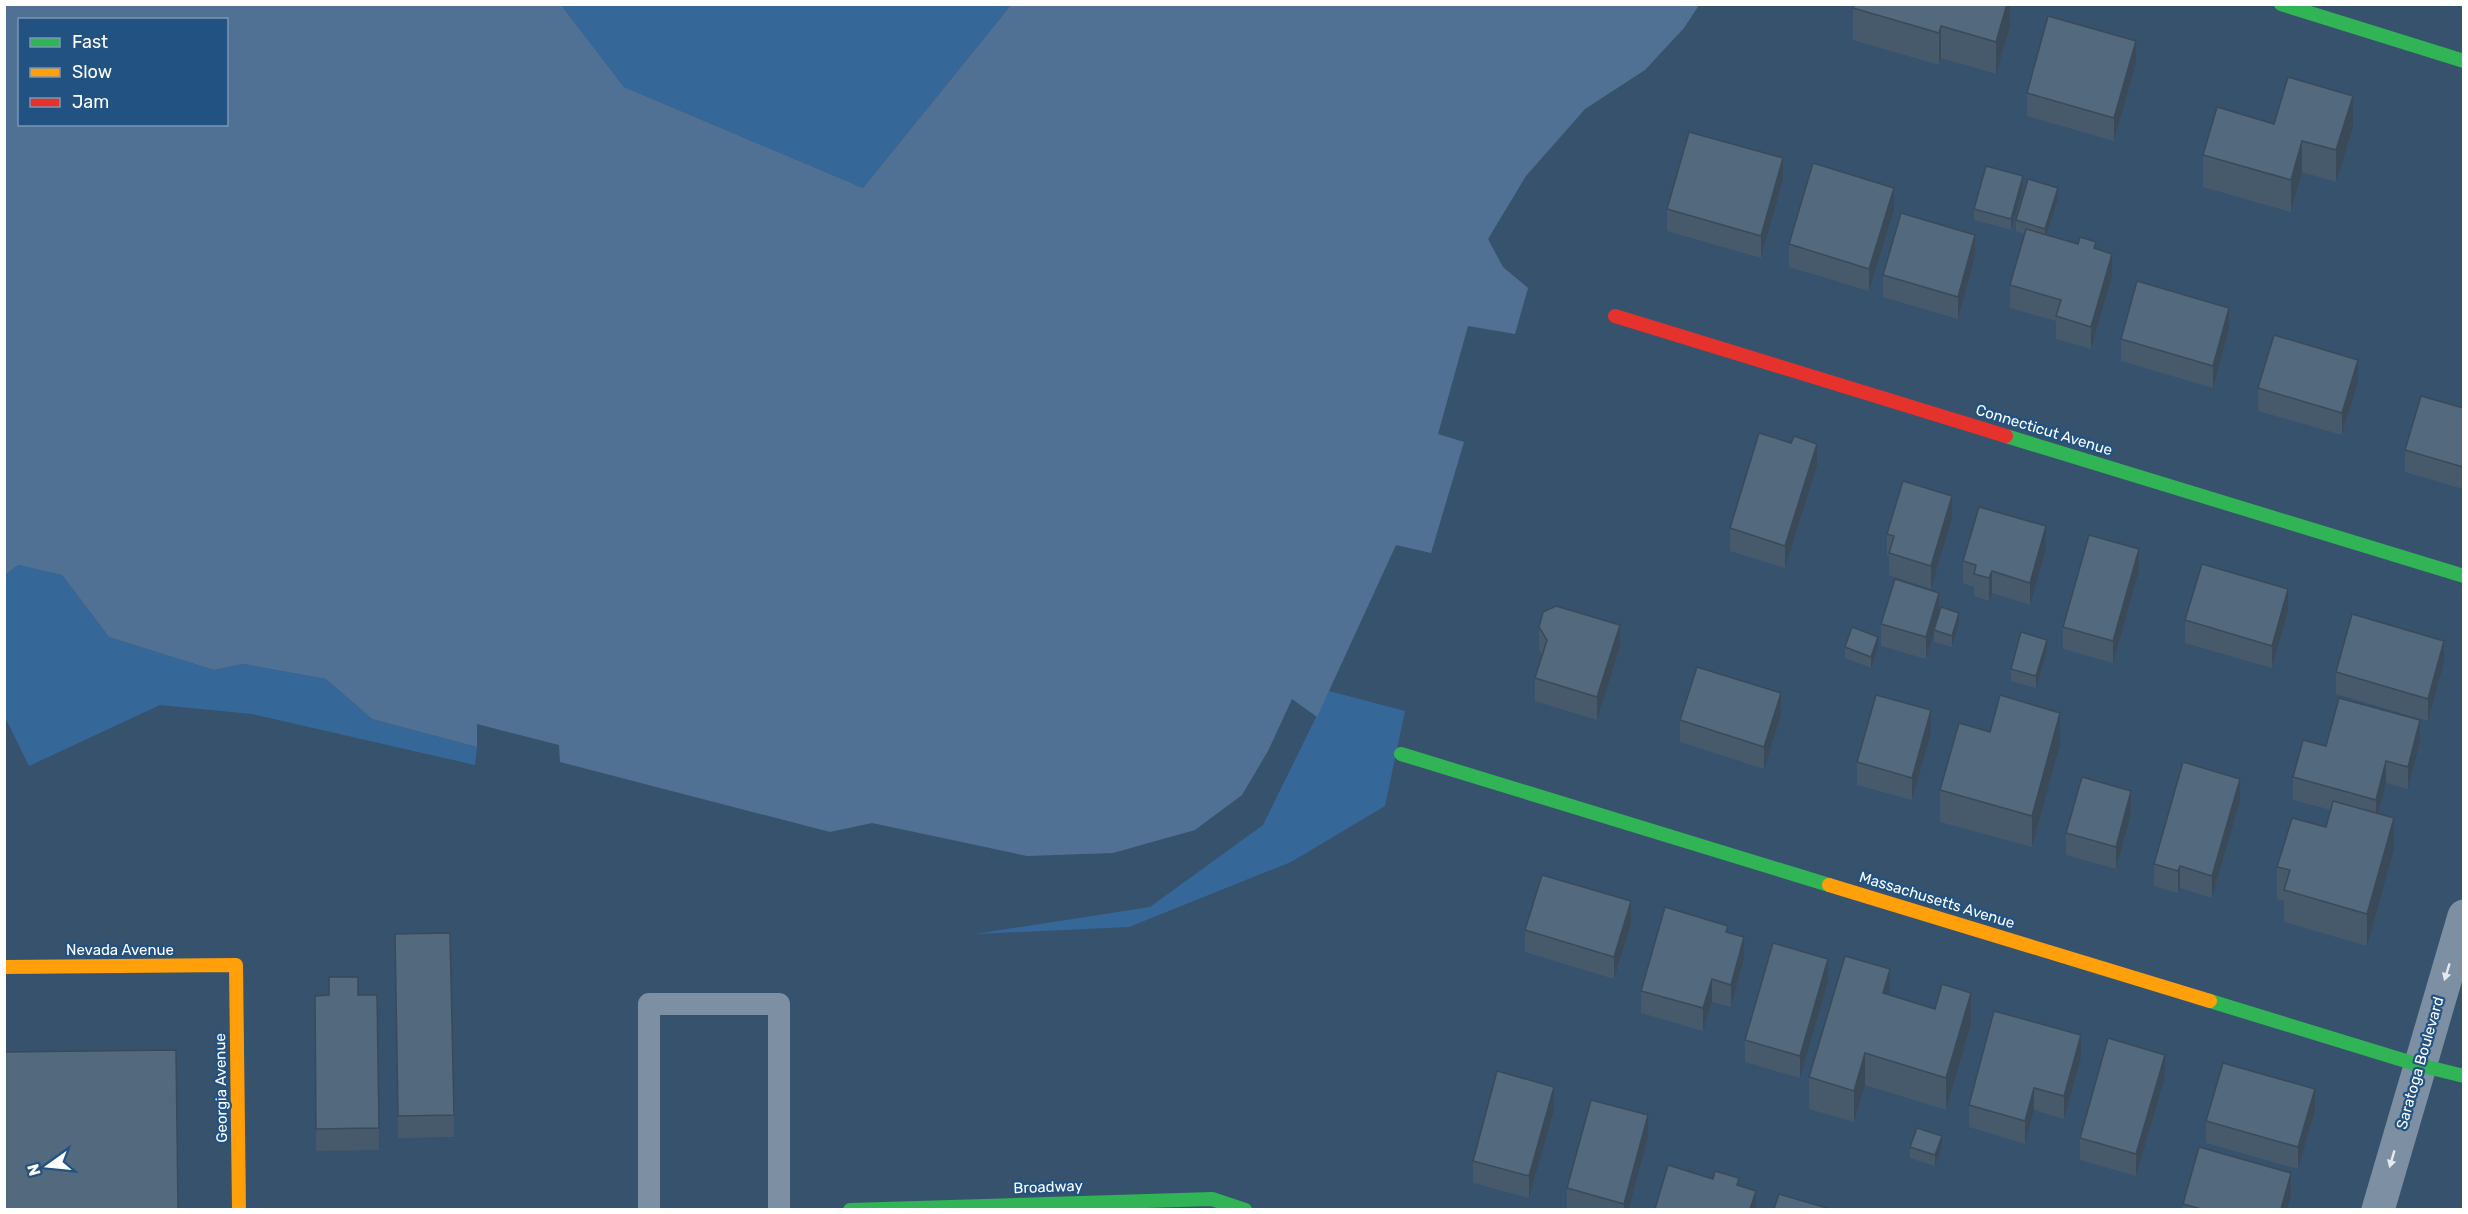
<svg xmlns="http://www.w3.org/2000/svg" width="2468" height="1214" viewBox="0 0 2468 1214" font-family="Rubik,sans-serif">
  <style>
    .green { fill: #356899 }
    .water { fill: #507193; fill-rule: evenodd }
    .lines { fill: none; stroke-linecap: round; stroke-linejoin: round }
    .lane { stroke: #7d8fa2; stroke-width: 22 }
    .street { stroke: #7d8fa2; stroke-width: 33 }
    .fast { stroke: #30b455; stroke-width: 14 }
    .slow { stroke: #ff9f0a; stroke-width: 14 }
    .jam { stroke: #e5322d; stroke-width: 14 }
    .wall { fill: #475a6c }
    .shaded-wall { fill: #3a4a58 }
    .building { fill: #53697d; stroke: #3a4a58; stroke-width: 1.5 }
    .oneway { fill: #e5e9ec }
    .labels { text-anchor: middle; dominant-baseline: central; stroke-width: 4.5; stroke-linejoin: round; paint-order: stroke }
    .street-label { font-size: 15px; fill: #fff; stroke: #215282 }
  </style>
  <rect width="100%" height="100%" fill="#37526c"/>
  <!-- green -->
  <g class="green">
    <path d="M561,5H1011L863,188L624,87Z"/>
    <path d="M18,565L62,575L109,637L214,670L243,664L326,679L372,719L477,747L475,765L252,714L160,705L29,766L5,717V575Z"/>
    <path d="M1329,691L1405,711L1385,806L1291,862L1129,927L975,934L1150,907L1263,825Z"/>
  </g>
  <!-- water -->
  <path class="water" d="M5,4L561,5L624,87L863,188L1011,5H1699L1684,28L1645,70L1585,109L1526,176L1488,239L1503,267L1528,288L1515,334L1468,326L1438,434L1464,442L1431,553L1396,545L1317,717L1292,699L1268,751L1242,795L1195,830L1113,853L1027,856L872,823L830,832L560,762L559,745L477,724V747L372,719L326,679L243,664L214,670L109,637L62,575L18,565L5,575ZM20,20H226V124H20Z"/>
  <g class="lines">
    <!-- lane -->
    <path class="lane" d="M649,1210V1004H779V1210"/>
    <!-- street -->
    <path class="street" d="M2378,1210L2464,916"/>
    <!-- fast -->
    <g class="fast">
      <path d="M2281,4L2464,61"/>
      <path d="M2006,436L2464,576"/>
      <path d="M1401,754L1829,885"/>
      <path d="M2210,1001L2419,1065L2464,1076"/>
      <path d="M850,1210L1212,1199L1245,1210"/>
    </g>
    <!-- slow -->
    <g class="slow">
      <path d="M1829,885L2210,1001"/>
      <path d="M4,967L236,965L239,1210"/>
    </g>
    <!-- jam -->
    <path class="jam" d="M1615,316L2006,436"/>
  </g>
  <!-- wall -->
  <g class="wall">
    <path d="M2010,4V27L1996,74L1941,58L1939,65L1853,40V8Z"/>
    <path d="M2136,64L2114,141L2027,116V93Z"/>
    <path d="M2274,124L2353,128L2336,182L2302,172L2291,212L2203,187V155Z"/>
    <path d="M1783,180L1761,258L1667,231V209Z"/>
    <path d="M2023,188L2011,230L1974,220V209Z"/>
    <path d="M2058,199L2047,235L2096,249L2112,276L2091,349L2056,339V321L2010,308V285L2025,234L2016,231V220Z"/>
    <path d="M1894,210L1869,291L1789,267V244Z"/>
    <path d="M1975,257L1958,319L1883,297V275Z"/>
    <path d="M2229,330L2213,388L2121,361V339Z"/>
    <path d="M2358,382L2342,435L2258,411V388Z"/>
    <path d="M2463,408V489L2405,472V450Z"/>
    <path d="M1817,466L1785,568L1730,551V528Z"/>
    <path d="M1952,518L1931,589L1889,575V556H1887V534Z"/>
    <path d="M2046,549L2030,605L1992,593L1989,601L1974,596V587L1963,583V561Z"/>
    <path d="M2139,571L2113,663L2063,649V627Z"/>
    <path d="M2288,611L2272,668L2185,643V620Z"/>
    <path d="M1939,615L1959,624L1952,647L1934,642V630L1926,659L1881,646V624Z"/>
    <path d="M1539,627L1620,647L1597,720L1535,701V678L1542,655L1539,650Z"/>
    <path d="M1845,647L1878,648L1871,668L1845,658Z"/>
    <path d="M2047,651L2036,688L2011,681V669Z"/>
    <path d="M2444,663L2428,721L2336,694V672Z"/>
    <path d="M1781,716L1764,769L1680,742V720Z"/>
    <path d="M1990,732L2060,745L2032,847L1940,822V790Z"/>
    <path d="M1931,733L1912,800L1857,785V762Z"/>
    <path d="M2420,742L2408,789L2386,783L2378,814L2394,850L2367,946L2284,922V901L2277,899V867L2326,827L2331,810L2293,800V777L2326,746Z"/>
    <path d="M2240,801L2212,898L2180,888L2178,893L2154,886V864Z"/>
    <path d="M2131,814L2116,869L2066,855V833Z"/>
    <path d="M1631,924L1614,979L1525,952V930Z"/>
    <path d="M1728,932L1744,959L1731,1007L1712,1002L1703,1031L1641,1013V991Z"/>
    <path d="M395,934L454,1115V1137L398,1138Z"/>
    <path d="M1828,981L1800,1078L1745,1062V1040Z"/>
    <path d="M377,995L379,1150L316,1151L315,996Z"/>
    <path d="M1890,995L1971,1024L1946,1110L1865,1085L1854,1122L1809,1109V1077Z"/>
    <path d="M2081,1057L2064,1119L2034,1110L2025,1144L1969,1127V1105Z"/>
    <path d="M2165,1077L2136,1176L2080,1160V1138Z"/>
    <path d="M1554,1110L1529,1198L1473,1183V1161Z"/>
    <path d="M2315,1111L2298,1169L2206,1143V1121Z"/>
    <path d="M1648,1137L1629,1209H1567V1188Z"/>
    <path d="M1910,1147H1942L1935,1166L1910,1158Z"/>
    <path d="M2291,1196L2287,1209H2183V1204Z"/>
  </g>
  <!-- shaded-wall -->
  <g class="shaded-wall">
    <path d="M2007,4H2010V27L1996,74V42Z"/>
    <path d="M1941,26V58L1939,65V33Z"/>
    <path d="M2136,41V64L2114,141V118Z"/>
    <path d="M2353,96V128L2336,182V150Z"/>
    <path d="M2302,141V172L2291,212V180Z"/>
    <path d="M1783,158V180L1761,258V236Z"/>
    <path d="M2023,176V188L2011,230V219Z"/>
    <path d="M1894,188V210L1869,291V269Z"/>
    <path d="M2058,188V199L2045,240V229Z"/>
    <path d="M1975,235V257L1958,319V297Z"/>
    <path d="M2112,254V276L2091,349V327Z"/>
    <path d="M2229,308V330L2213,388V366Z"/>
    <path d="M2358,360V382L2342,435V413Z"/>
    <path d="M1817,444V466L1785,568V546Z"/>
    <path d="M1952,496V518L1931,589V566Z"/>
    <path d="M2046,526V549L2030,605V583Z"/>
    <path d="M2139,549V571L2113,663V641Z"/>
    <path d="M1992,571V593L1989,601V578Z"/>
    <path d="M2288,589V611L2272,668V646Z"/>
    <path d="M1939,593V615L1926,659V637Z"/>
    <path d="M1959,613V624L1952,647V636Z"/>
    <path d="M1620,625V647L1597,720V697Z"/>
    <path d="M1878,637V648L1871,668V657Z"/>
    <path d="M2047,640V651L2036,688V676Z"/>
    <path d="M2444,641V663L2428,721V699Z"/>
    <path d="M1781,693V716L1764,769V747Z"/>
    <path d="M1931,710V733L1912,800V778Z"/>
    <path d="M2060,713V745L2032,847V816Z"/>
    <path d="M2420,720V742L2408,789V767Z"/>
    <path d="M2386,761V783L2376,822V800Z"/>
    <path d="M2240,779V801L2212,898V876Z"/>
    <path d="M2131,791V814L2116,869V847Z"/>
    <path d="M2394,818V850L2367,946V914Z"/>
    <path d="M2180,866V888L2178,893V871Z"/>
    <path d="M1631,901V924L1614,979V957Z"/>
    <path d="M1744,937V959L1731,1007V985Z"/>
    <path d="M1828,959V981L1800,1078V1056Z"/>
    <path d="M1890,969V1001L1883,993Z"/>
    <path d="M1712,979V1002L1703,1031V1008Z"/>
    <path d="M1971,993V1024L1946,1110V1078Z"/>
    <path d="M2081,1035V1057L2064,1119V1096Z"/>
    <path d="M1865,1053V1085L1854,1122V1091Z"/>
    <path d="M2165,1055V1077L2136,1176V1154Z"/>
    <path d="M1554,1087V1110L1529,1198V1176Z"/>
    <path d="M2034,1088V1110L2025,1144V1121Z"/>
    <path d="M2315,1089V1111L2298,1169V1147Z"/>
    <path d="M1648,1115V1137L1629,1209H1624V1204Z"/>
    <path d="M1942,1136V1147L1935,1166V1155Z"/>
    <path d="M2291,1173V1196L2287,1209H2281Z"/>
    <path d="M1756,1191V1209H1750Z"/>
  </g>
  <!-- building -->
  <g class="building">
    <path d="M1854,4H2007L1996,42L1941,26L1939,33L1853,8Z"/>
    <path d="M2048,16L2136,41L2114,118L2027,93Z"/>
    <path d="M2288,77L2353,96L2336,150L2302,141L2291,180L2203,155L2217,107L2274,124Z"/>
    <path d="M1689,132L1783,158L1761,236L1667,209Z"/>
    <path d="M1813,163L1894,188L1869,269L1789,244Z"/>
    <path d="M1986,166L2023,176L2011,219L1974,209Z"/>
    <path d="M2028,179L2058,188L2045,229L2016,220Z"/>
    <path d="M1901,213L1975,235L1958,297L1883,275Z"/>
    <path d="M2026,229L2078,244L2080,237L2096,242L2094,248L2112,254L2091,327L2056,316L2061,300L2010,285Z"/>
    <path d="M2137,281L2229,308L2213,366L2121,339Z"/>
    <path d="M2274,335L2358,360L2342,413L2258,388Z"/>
    <path d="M2421,396L2463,408V467L2405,450Z"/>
    <path d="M1759,433L1791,443L1794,436L1817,444L1785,546L1730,528Z"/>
    <path d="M1903,481L1952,496L1931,566L1889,553L1894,536L1887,534Z"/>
    <path d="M1979,507L2046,526L2030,583L1992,571L1989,578L1974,574L1976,565L1963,561Z"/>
    <path d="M2089,535L2139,549L2113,641L2063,627Z"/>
    <path d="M2202,564L2288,589L2272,646L2185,620Z"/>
    <path d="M1895,579L1939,593L1926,637L1881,624Z"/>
    <path d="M1556,606L1620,625L1597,697L1535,678L1547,640L1539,627L1543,612Z"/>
    <path d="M1941,607L1959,613L1952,636L1934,630Z"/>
    <path d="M2352,614L2444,641L2428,699L2336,672Z"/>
    <path d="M1852,627L1878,637L1871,657L1845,647Z"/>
    <path d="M2021,632L2047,640L2036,676L2011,669Z"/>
    <path d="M1697,667L1781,693L1764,747L1680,720Z"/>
    <path d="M1876,695L1931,710L1912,778L1857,762Z"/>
    <path d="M2000,695L2060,713L2032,816L1940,790L1959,723L1990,732Z"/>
    <path d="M2339,698L2420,720L2408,767L2386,761L2376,800L2293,777L2303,740L2326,746Z"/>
    <path d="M2183,762L2240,779L2212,876L2180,866L2178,871L2154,864Z"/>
    <path d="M2082,777L2131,791L2116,847L2066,833Z"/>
    <path d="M2333,801L2394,818L2367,914L2284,890L2290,870L2277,867L2292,818L2326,827Z"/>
    <path d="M1542,875L1631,901L1614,957L1525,930Z"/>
    <path d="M1665,907L1728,926L1726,932L1744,937L1731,985L1712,979L1703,1008L1641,991Z"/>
    <path d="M450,933L454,1115L398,1116L395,934Z"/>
    <path d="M1773,943L1828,959L1800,1056L1745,1040Z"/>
    <path d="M1845,956L1890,969L1883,993L1935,1009L1942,984L1971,993L1946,1078L1865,1053L1854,1091L1809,1077Z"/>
    <path d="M329,977H358V995H377L379,1128L316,1129L315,996L329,995Z"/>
    <path d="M1994,1011L2081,1035L2064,1096L2034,1088L2025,1121L1969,1105Z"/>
    <path d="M2108,1038L2165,1055L2136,1154L2080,1138Z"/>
    <path d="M176,1050L178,1209H4V1052Z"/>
    <path d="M2223,1063L2315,1089L2298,1147L2206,1121Z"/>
    <path d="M1497,1071L1554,1087L1529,1176L1473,1161Z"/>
    <path d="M1591,1100L1648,1115L1624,1204L1567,1188Z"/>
    <path d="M1917,1128L1942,1136L1935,1155L1910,1147Z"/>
    <path d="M2199,1147L2291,1173L2281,1209H2201L2183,1204Z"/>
    <path d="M1668,1165L1713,1179L1715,1171L1739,1178L1737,1185L1756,1191L1750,1209H1655Z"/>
    <path d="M1779,1194L1830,1209H1774Z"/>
  </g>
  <!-- one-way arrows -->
  <defs><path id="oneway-solid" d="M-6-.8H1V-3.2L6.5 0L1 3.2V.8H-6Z" transform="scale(1.5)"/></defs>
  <g class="oneway">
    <use href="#oneway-solid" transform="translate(2447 972) rotate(107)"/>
    <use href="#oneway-solid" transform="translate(2392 1159) rotate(106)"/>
  </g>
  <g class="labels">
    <!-- street labels -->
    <g class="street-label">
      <text transform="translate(2044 430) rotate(17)">Connecticut Avenue</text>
      <text transform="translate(1937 900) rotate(17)">Massachusetts Avenue</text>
      <text x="120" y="950">Nevada Avenue</text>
      <text transform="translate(2420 1063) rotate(-74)">Saratoga Boulevard</text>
      <text transform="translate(221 1088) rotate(-91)">Georgia Avenue</text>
      <text transform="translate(1048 1187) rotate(-2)">Broadway</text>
    </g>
  </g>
  <!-- border -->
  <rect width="2468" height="1214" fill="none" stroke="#ffffff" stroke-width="12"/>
  <!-- legend -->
  <rect x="18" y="18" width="210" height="108" fill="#215282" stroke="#7a97b4" stroke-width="1.5"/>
  <rect x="30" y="38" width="30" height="9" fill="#30b455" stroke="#7a97b4" stroke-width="1.5"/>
  <text x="72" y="48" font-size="18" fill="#ffffff">Fast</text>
  <rect x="30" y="68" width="30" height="9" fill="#ff9f0a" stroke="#7a97b4" stroke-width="1.5"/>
  <text x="72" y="78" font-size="18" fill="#ffffff">Slow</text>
  <rect x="30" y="98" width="30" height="9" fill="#e5322d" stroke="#7a97b4" stroke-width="1.5"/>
  <text x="72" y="108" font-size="18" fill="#ffffff">Jam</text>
  <!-- north arrow -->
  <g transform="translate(48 1166) rotate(255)" stroke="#215282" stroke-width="4.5" paint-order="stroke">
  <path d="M0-4.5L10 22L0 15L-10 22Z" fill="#ffffff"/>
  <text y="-9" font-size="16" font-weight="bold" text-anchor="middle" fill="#ffffff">N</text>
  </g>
</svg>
